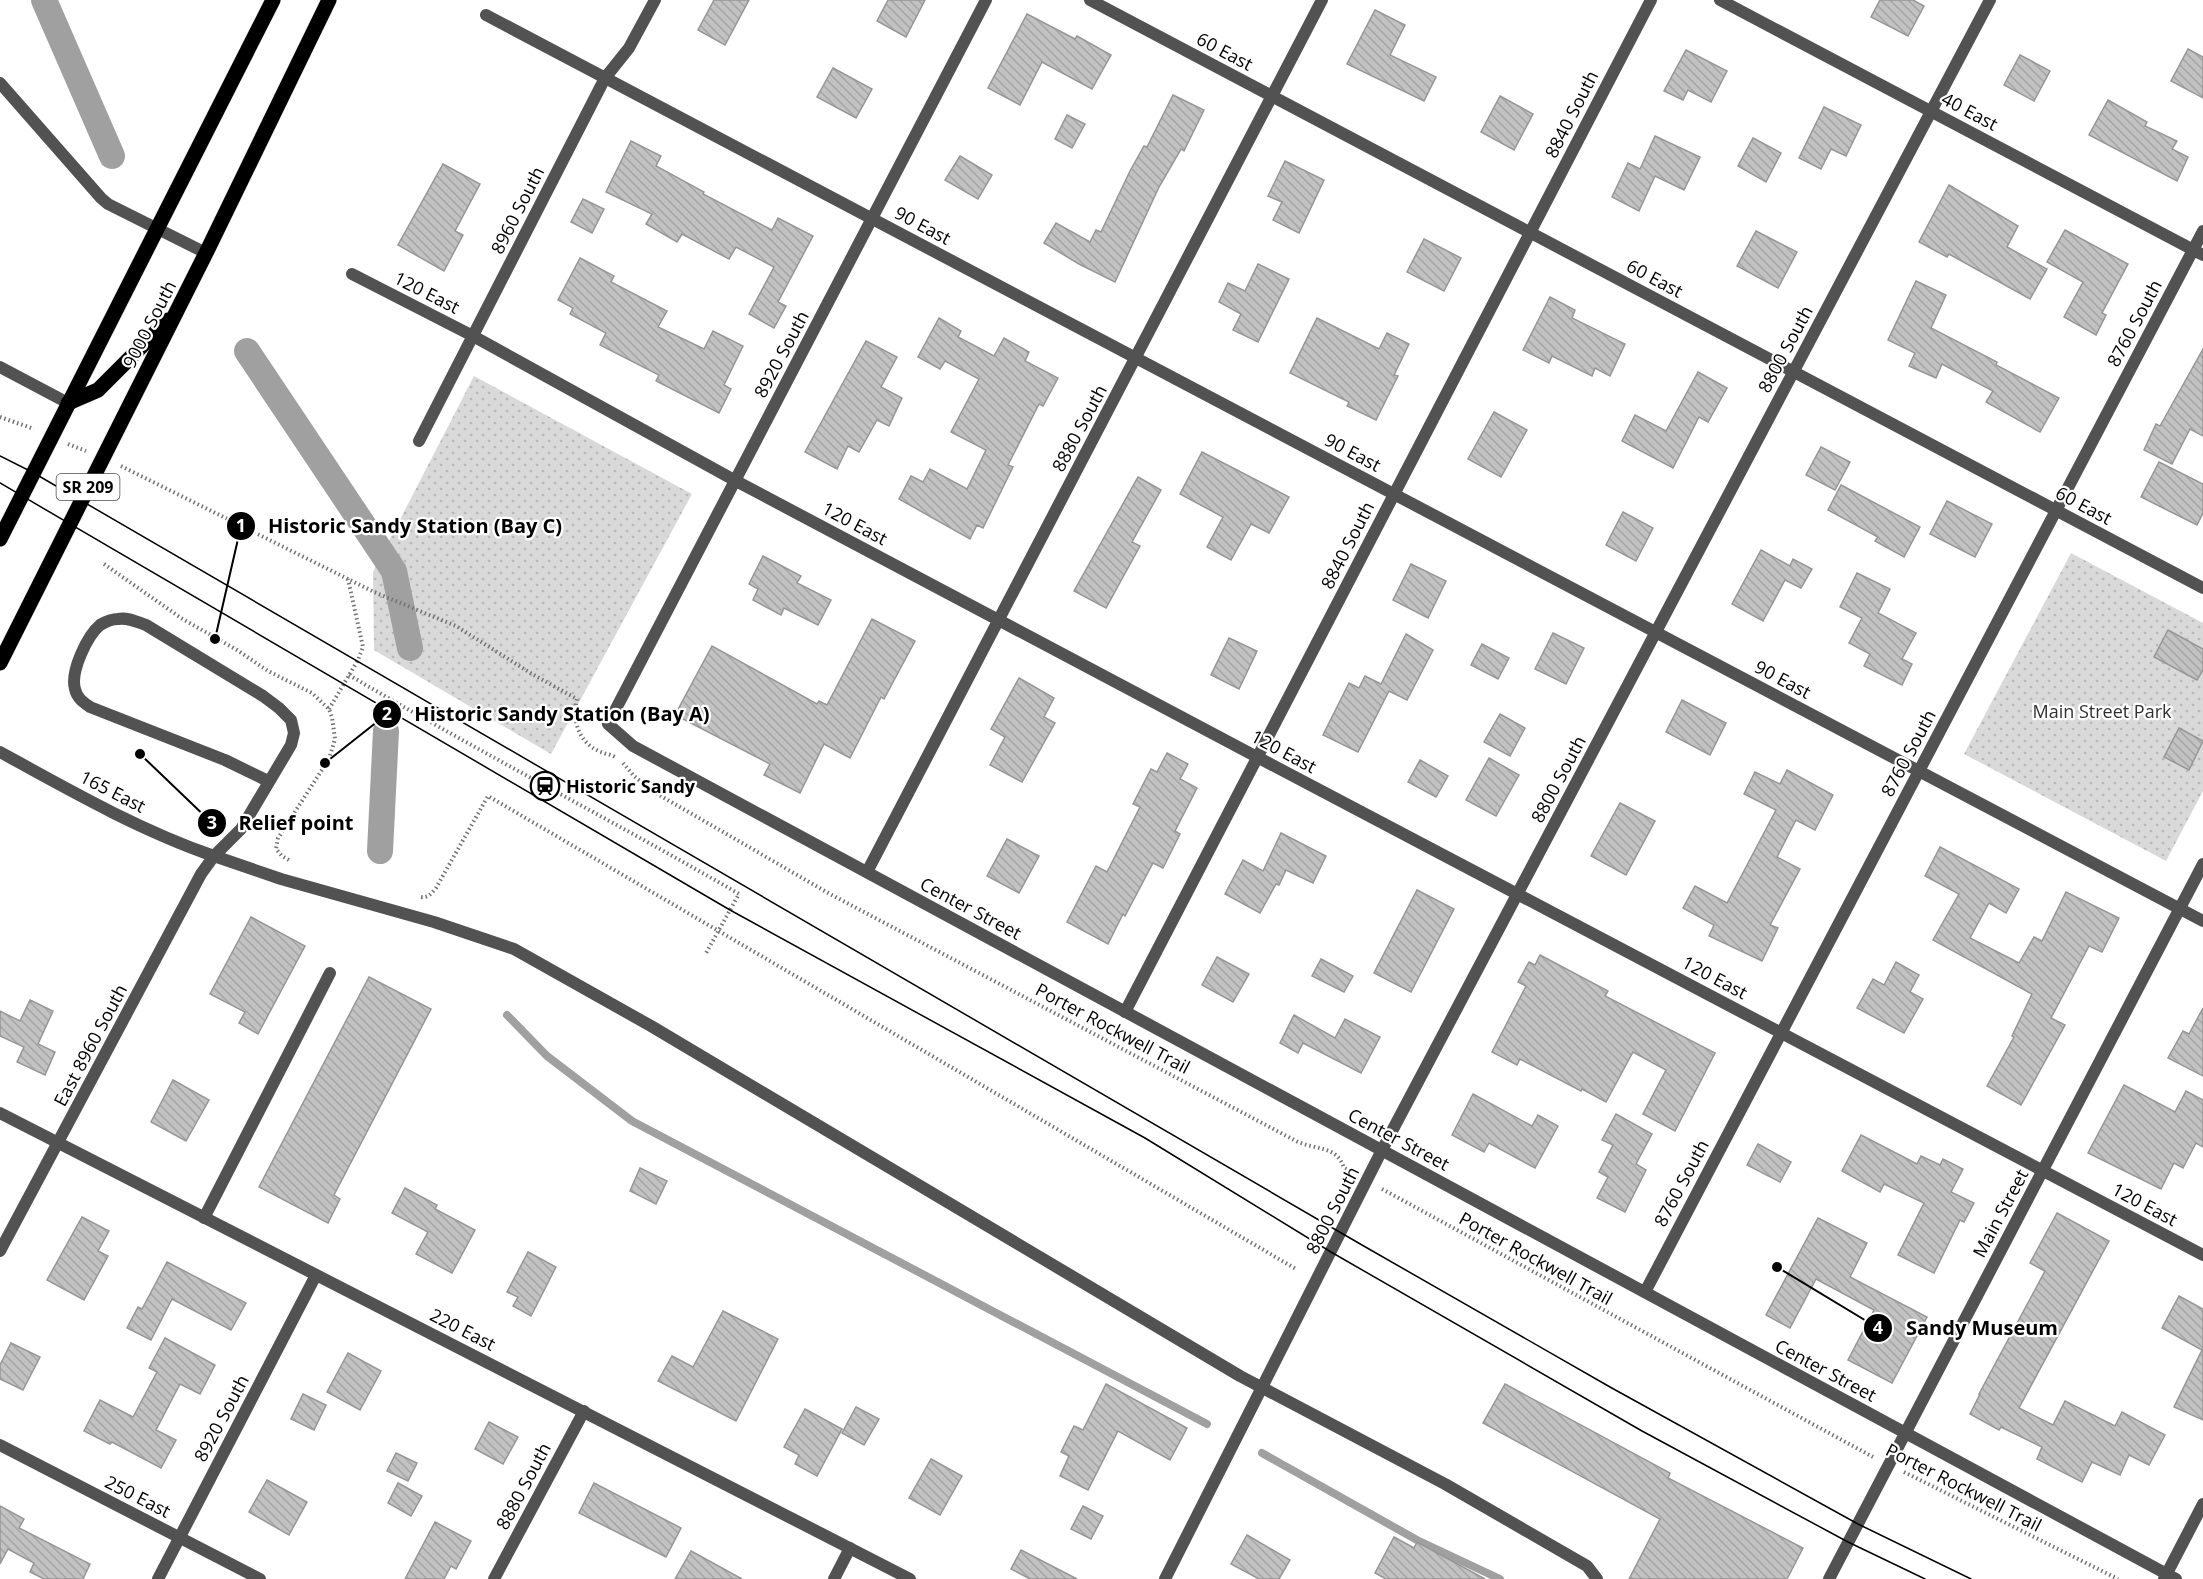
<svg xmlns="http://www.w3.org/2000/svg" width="2203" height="1579" viewBox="0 0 2203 1579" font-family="'Open Sans',sans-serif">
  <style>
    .grass { fill: url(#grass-dots) }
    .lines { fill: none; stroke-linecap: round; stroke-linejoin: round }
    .stream { stroke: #a0a0a0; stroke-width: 8 }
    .canal { stroke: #a0a0a0; stroke-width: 26 }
    .building { fill: url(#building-back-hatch); stroke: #969696; stroke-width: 1.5 }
    .primary-casing { stroke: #dbdbdb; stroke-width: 16 }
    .path { stroke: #747474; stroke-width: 4; stroke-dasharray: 1.5 3; stroke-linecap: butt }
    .service { stroke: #525252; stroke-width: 12 }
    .minor { stroke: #525252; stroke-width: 12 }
    .tertiary { stroke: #525252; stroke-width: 12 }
    .primary { stroke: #000; stroke-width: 15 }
    .tram { stroke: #000; stroke-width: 1.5 }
    .labels { text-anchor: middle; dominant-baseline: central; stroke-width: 4.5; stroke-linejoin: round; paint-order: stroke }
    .shield { fill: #fff; stroke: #4c4c4c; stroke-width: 1.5 }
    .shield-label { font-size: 16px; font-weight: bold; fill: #000 }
    .street-label { font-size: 18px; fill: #000; stroke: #fff }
    .park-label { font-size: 18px; fill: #303030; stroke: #fff }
    .poi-label { font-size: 18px; font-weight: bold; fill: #000; stroke: #fff; text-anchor: start }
    .leader { fill: none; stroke: #000; stroke-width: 2 }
    .callout-dot { fill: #000; stroke: #fff; stroke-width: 2 }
    .mark-label { font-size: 18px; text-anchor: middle; font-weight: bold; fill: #fff }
    .callout-label { font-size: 20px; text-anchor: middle; font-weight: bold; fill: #000; stroke: #fff; stroke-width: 4.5; stroke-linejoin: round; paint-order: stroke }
  </style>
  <defs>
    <pattern id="grass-dots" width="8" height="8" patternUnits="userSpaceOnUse" patternTransform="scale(1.5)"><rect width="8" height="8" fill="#d9d9d9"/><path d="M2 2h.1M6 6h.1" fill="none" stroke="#b8b8b8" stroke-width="1.8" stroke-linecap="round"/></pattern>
    <pattern id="building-back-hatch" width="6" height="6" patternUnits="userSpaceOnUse" patternTransform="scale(1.5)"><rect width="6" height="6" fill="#c2c2c2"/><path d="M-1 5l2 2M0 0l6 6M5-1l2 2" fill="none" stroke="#a5a5a5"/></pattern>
  </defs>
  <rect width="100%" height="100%" fill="#fff"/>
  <!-- grass -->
  <g class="grass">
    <path d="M474,376L692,494L551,754L374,650L373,572Z"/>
    <path d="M2071,553L2203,623V791L2166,861L1964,754Z"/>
  </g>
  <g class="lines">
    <!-- stream -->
    <g class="stream">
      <path d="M507,1015L547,1056L632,1121L1207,1424"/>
      <path d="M1262,1453L1417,1540L1500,1579"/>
    </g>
    <!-- canal -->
    <g class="canal">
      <path d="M44,0L112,156"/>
      <path d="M247,351L394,571L410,648"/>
      <path d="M380,851L386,731"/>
    </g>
  </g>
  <!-- building -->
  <g class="building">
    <path d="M714,0H749L725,45L698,30Z"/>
    <path d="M888,0H925L906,37L877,21Z"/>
    <path d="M1880,0H1913L1924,6L1908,36L1871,17Z"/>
    <path d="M1375,10L1405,25L1390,55L1436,77L1424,101L1347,64Z"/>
    <path d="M1027,14L1075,39L1077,36L1111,55L1092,89L1042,62L1020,105L988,88Z"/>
    <path d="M2188,49L2203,57V98L2171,81Z"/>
    <path d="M1686,50L1727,71L1711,102L1688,90L1683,100L1664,91Z"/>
    <path d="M2020,55L2050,71L2034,101L2004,85Z"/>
    <path d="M833,68L872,89L856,118L817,97Z"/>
    <path d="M1173,95L1204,110L1184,151L1181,149L1159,187L1115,282L1079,264L1044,243L1056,223L1090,242L1096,230L1101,232L1130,171L1144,146L1147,147Z"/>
    <path d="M1500,96L1533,114L1514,150L1481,132Z"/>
    <path d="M2108,100L2147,122L2145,126L2177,141L2172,149L2188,157L2177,181L2089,135Z"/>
    <path d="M1824,107L1861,125L1846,156L1831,149L1821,169L1799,158Z"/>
    <path d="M1067,115L1085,124L1072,148L1055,139Z"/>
    <path d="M1655,136L1700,157L1684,190L1655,176L1639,211L1612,197L1628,163L1640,169Z"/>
    <path d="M1753,138L1781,153L1766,182L1738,166Z"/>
    <path d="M631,141L661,156L656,166L704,192L703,194L772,230L778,218L813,236L778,302L786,306L774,328L749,314L774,267L736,247L729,259L682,234L677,242L646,224L652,214L606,192Z"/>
    <path d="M960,156L992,175L978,199L945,180Z"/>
    <path d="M1285,161L1324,180L1299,233L1273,220L1282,202L1268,196Z"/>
    <path d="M443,164L480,184L455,231L463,235L444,271L398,245Z"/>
    <path d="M1949,185L2018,226L2007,247L2047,269L2030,299L1949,254L1947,257L1919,242Z"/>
    <path d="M583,199L604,209L592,233L571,222Z"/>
    <path d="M2065,230L2128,264L2102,313L2106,315L2096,335L2064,317L2083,282L2047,262Z"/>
    <path d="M1756,231L1797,252L1778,288L1737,266Z"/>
    <path d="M1424,239L1461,258L1444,291L1407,272Z"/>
    <path d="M580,258L614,276L611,282L667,311L658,327L704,349L713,331L743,346L724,385L731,389L719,413L656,381L659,375L600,345L606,333L570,314L573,308L558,300Z"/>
    <path d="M1258,264L1289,279L1258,342L1233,330L1241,314L1219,302L1228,283L1245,291Z"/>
    <path d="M1916,281L1946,295L1931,328L1997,362L1996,365L2059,398L2040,432L1986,402L1993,391L1942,364L1936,378L1909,366L1915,353L1888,340Z"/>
    <path d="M1550,297L1575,310L1572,318L1625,344L1610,376L1595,368L1592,376L1552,356L1549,363L1523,350Z"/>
    <path d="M939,318L961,331L958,337L994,356L1004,338L1029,352L1025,361L1058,378L1043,406L1039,404L1008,465L1013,467L983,528L977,525L970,539L899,499L911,476L923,482L930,469L967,489L986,450L951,432L979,379L945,361L940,369L918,357Z"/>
    <path d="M1317,318L1379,349L1387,333L1409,344L1394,375L1398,376L1376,420L1347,406L1349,402L1290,373Z"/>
    <path d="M866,341L897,357L881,387L902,398L889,426L877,420L859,452L848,446L837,469L805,452Z"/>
    <path d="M2203,349V436L2190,429L2172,464L2144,450L2156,424L2160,426Z"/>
    <path d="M1698,372L1727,388L1708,422L1699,417L1673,468L1622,441L1635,415L1666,431Z"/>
    <path d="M1494,412L1527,430L1501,477L1468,459Z"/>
    <path d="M1821,447L1850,462L1835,490L1806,475Z"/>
    <path d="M1202,452L1289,497L1269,533L1251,524L1231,560L1207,547L1223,517L1180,494Z"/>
    <path d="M2159,462L2203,484V513L2197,525L2141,497Z"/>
    <path d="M1138,477L1161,490L1132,542L1140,546L1106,608L1074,591Z"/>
    <path d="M1841,485L1920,527L1904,557L1875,541L1878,537L1828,510Z"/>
    <path d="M1947,501L1992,524L1975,557L1930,534Z"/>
    <path d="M1623,512L1653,528L1636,561L1606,545Z"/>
    <path d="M1761,550L1790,566L1793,559L1812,569L1801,588L1785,580L1763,621L1732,604Z"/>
    <path d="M763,556L801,576L797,583L831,600L818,625L784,608L781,615L753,600L758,589L749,584Z"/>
    <path d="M1411,564L1446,581L1428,618L1393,600Z"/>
    <path d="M1857,573L1890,589L1878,613L1916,633L1902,659L1912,664L1902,685L1864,666L1870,654L1849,643L1862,618L1840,607Z"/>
    <path d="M872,619L915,641L884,699L881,697L850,758L824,744L800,793L764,775L770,764L675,715L712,646L817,704L819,701L827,705Z"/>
    <path d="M2168,630L2203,649V670L2197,680L2154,657Z"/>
    <path d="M1553,633L1584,648L1566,684L1535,669Z"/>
    <path d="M1406,634L1433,650L1407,700L1389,691L1358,752L1323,735L1349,683L1359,688L1365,676L1381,684Z"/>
    <path d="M1229,638L1257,651L1239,689L1211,675Z"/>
    <path d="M1482,644L1509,658L1498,679L1471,665Z"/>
    <path d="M1019,678L1054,698L1044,717L1055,723L1022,782L990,765L1005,737L991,729Z"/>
    <path d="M1682,700L1726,723L1710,755L1666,732Z"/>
    <path d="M1500,714L1525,728L1510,756L1484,742Z"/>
    <path d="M2179,728L2203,741L2189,770L2164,757Z"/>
    <path d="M1167,753L1188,764L1180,779L1197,788L1175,831L1180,834L1163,868L1153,863L1125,916L1123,914L1108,944L1067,922L1096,866L1107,872L1140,807L1133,804L1151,769L1157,772Z"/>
    <path d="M1489,758L1519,775L1496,816L1466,800Z"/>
    <path d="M1420,760L1448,776L1436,797L1408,782Z"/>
    <path d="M1787,770L1833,795L1815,830L1796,820L1777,857L1800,869L1770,925L1778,928L1762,961L1709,936L1714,925L1683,908L1695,886L1727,903L1776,810L1744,794L1755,772L1780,784Z"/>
    <path d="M1620,803L1655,821L1626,875L1591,856Z"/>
    <path d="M1281,833L1326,856L1313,883L1286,870L1279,885L1276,884L1260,913L1225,894L1243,860L1263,871Z"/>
    <path d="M1007,839L1039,856L1019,893L987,876Z"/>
    <path d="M1940,847L2019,889L2006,913L1989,903L1970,938L2019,963L2034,937L2042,941L2066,892L2119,918L2102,952L2089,946L2051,1018L2065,1025L2021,1105L1987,1086L2014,1037L2012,1036L2032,994L1933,940L1959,894L1925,876Z"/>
    <path d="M1417,890L1454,909L1411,992L1374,973Z"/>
    <path d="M251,917L305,946L258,1034L239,1023L245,1012L210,994Z"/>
    <path d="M1540,955L1608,991L1605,996L1715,1053L1675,1131L1643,1114L1666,1070L1633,1052L1606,1102L1582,1089L1581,1091L1520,1059L1517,1065L1492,1052L1526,986L1518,982L1529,962L1535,965Z"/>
    <path d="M1217,957L1249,974L1233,1002L1202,985Z"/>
    <path d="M1321,959L1353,976L1344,992L1312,976Z"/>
    <path d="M1896,962L1919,975L1910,992L1923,999L1904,1033L1857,1008L1873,979L1884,985Z"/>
    <path d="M369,977L431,1009L334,1195L340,1199L328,1223L259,1187Z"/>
    <path d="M30,1000L53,1011L38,1044L55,1052L45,1075L17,1062L24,1047L0,1036V1011L20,1021Z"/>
    <path d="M2203,1008V1076L2168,1058L2183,1031L2189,1034Z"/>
    <path d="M1294,1015L1335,1038L1345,1019L1380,1037L1361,1073L1303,1043L1298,1053L1280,1043Z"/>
    <path d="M173,1080L209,1100L186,1141L151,1122Z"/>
    <path d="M2124,1085L2175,1112L2186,1091L2203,1100V1147L2196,1143L2183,1168L2174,1163L2161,1189L2088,1153Z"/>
    <path d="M1473,1094L1532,1126L1538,1115L1558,1126L1535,1168L1489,1143L1484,1152L1452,1135Z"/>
    <path d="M1616,1114L1652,1134L1636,1164L1646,1170L1625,1212L1597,1198L1608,1177L1599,1172L1613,1145L1602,1140Z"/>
    <path d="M1861,1135L1917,1164L1921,1156L1940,1165L1943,1159L1963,1169L1951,1192L1974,1203L1964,1222L1960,1220L1934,1273L1898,1255L1924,1203L1884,1184L1880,1192L1842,1171Z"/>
    <path d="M1758,1144L1791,1162L1780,1182L1747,1165Z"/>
    <path d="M640,1168L667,1181L656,1204L630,1191Z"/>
    <path d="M405,1188L437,1205L435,1209L475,1230L452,1273L416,1254L428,1232L392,1213Z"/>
    <path d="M2057,1213L2109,1241L2019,1408L2053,1425L2065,1401L2115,1426L2122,1412L2165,1435L2149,1465L2129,1455L2120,1475L2092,1462L2082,1482L2037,1459L2042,1447L2001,1427L1999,1430L1970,1414L1980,1394H1979L2045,1271L2030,1263Z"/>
    <path d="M82,1217L109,1231L98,1251L108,1256L84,1300L47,1280Z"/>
    <path d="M1818,1218L1867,1243L1850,1277L1927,1317L1892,1383L1848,1360L1874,1310L1816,1279L1790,1328L1766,1315Z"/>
    <path d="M528,1252L556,1267L531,1316L513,1306L518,1297L507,1292Z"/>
    <path d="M167,1262L246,1303L231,1330L172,1299L151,1340L127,1328L138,1307L142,1309Z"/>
    <path d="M2179,1296L2203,1309V1420L2174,1407L2202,1350L2162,1328Z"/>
    <path d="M723,1311L778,1339L736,1421L658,1381L672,1356L693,1367Z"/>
    <path d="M165,1338L215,1365L200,1394L180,1384L156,1430L176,1440L161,1468L112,1442L110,1444L84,1431L100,1400L133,1417L157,1372L149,1368Z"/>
    <path d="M11,1343L40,1357L23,1390L0,1379V1365Z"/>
    <path d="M348,1353L381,1371L360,1410L327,1392Z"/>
    <path d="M1106,1384L1187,1428L1170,1460L1118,1431L1088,1490L1060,1476L1069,1456L1061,1452L1074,1426L1083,1430Z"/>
    <path d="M1505,1384L1670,1473L1668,1478L1803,1548L1787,1579H1629L1660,1519L1483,1423Z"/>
    <path d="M303,1394L326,1405L314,1430L291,1419Z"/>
    <path d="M856,1407L879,1419L864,1445L842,1433Z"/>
    <path d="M805,1409L842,1429L817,1476L795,1464L799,1455L784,1447Z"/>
    <path d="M489,1422L518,1437L503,1464L475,1449Z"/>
    <path d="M396,1453L417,1463L408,1481L387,1471Z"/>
    <path d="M931,1459L962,1476L940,1515L909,1498Z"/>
    <path d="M267,1480L307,1502L289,1535L249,1512Z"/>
    <path d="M398,1483L422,1496L411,1516L388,1503Z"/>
    <path d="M594,1483L681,1528L666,1557L579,1513Z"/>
    <path d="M0,1506L24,1519L19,1528L90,1564L83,1579H44L30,1572L34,1563L8,1549L0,1564Z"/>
    <path d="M1083,1506L1103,1516L1091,1539L1071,1529Z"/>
    <path d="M435,1522L471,1541L456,1569L451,1566L444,1579H405Z"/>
    <path d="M1247,1535L1290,1560L1279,1579H1259L1231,1564Z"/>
    <path d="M1394,1537L1414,1548L1417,1542L1485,1579H1386L1375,1573Z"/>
    <path d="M1021,1550L1077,1579H1030L1011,1569Z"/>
    <path d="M691,1551L742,1579H675Z"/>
  </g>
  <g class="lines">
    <!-- primary casing -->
    <g class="primary-casing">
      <g id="primary">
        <path d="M68,403L98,390L168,320"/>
        <path d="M0,539L273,0"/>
        <path d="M0,663L206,253L329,0"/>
      </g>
    </g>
    <!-- path -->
    <g class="path">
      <path d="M0,417L34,429"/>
      <path d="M68,444L86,451"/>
      <path d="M121,466L374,592L456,626L532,674L577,699C572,720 578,743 601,752C605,754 610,754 615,757"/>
      <path d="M104,564L181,618L237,650L268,671L312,693L329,709L332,717L335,739L329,759L278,838L276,849L282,856L289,860"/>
      <path d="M349,675C477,751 610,819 739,894L705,955"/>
      <path d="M329,709L358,660L363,647L348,579"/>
      <path d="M623,763L634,776L654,792L830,894L1296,1141C1314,1150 1337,1145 1344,1168L1351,1172"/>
      <path d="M421,897C428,898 431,894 436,888L488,796L1296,1269"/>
      <path d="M1382,1189L1873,1457"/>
      <path d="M1904,1472L2118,1579"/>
    </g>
    <!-- service -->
    <g class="service">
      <path d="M0,83L101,198L108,204L206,253"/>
      <path d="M268,781L225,760L90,707C83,702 77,698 75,689C70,672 87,636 100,625C105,622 113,619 118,619C128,617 137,622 146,625L263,696L279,708L291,720L294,733L291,745L241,829L214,856L281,879L434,922L514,949L651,1026L1240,1376L1445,1484L1587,1566L1597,1579"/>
      <path d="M204,1218L330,973"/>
    </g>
    <!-- minor -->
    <g class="minor">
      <path d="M986,0L608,724L633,746L2176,1579"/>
      <path d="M1090,0L2203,588"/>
      <path d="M1720,0L2203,255"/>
      <path d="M486,15L2203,921"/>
      <path d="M352,274L473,336L736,481L1257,757L2203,1255"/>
      <path d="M0,367L68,403"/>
      <path d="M419,441L605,78L629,48L655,0"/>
      <path d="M0,752C69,790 139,830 214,856L201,874L0,1251"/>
      <path d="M867,872L1322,0"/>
      <path d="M1125,1012L1651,0"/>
      <path d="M0,1113L910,1579"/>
      <path d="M1645,1292L2203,231"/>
      <path d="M0,1445L260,1579"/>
      <path d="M158,1579L316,1275"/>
      <path d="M494,1579L584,1411"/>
      <path d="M834,1579L850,1548"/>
    </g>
    <!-- tertiary -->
    <g class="tertiary">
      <path d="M1165,1579L1382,1150L1990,0"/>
      <path d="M1829,1579L2203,864"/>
      <path d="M2164,1579L2203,1504"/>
    </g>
    <!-- primary -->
    <use href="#primary" class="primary"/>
    <!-- tram -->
    <g class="tram">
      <path d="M0,456L32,472L1362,1245L1610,1387L1858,1524L1971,1579"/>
      <path d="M0,483L730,910L1145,1138L1331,1252L1642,1431L1848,1542L1925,1579"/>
    </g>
  </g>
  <!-- icons -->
  <defs>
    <g id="station-ring" transform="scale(1.5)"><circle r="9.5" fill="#fff" stroke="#000" stroke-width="1.5"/><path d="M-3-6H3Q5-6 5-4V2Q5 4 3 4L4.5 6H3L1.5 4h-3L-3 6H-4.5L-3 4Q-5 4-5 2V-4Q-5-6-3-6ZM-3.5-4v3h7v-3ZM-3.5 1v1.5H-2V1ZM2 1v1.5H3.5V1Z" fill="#000"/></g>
  </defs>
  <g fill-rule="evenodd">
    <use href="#station-ring" x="545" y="786"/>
  </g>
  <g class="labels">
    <!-- shield labels -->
    <rect class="shield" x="56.5" y="474" width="63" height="26" rx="4.5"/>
    <g class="shield-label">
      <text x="88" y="487">SR 209</text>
    </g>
    <!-- street labels -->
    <g class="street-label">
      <text transform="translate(1225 51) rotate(28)">60 East</text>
      <text transform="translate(1970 111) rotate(28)">40 East</text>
      <text transform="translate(1571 114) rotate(-63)">8840 South</text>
      <text transform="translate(517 210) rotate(-63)">8960 South</text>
      <text transform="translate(923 225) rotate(28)">90 East</text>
      <text transform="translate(1655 278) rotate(28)">60 East</text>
      <text transform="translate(427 292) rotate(27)">120 East</text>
      <text transform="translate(2134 323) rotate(-62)">8760 South</text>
      <text transform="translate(149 324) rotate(-63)">9000 South</text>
      <text transform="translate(1785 349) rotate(-62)">8800 South</text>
      <text transform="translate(781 354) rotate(-62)">8920 South</text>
      <text transform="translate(1079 428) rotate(-62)">8880 South</text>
      <text transform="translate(1353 452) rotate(28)">90 East</text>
      <text transform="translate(2084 505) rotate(28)">60 East</text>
      <text transform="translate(855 523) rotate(28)">120 East</text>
      <text transform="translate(1347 545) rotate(-63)">8840 South</text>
      <text transform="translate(1783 679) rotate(28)">90 East</text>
      <text transform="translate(1284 751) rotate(28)">120 East</text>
      <text transform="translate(1908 753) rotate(-62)">8760 South</text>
      <text transform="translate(1558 779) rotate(-62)">8800 South</text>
      <text transform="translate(113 791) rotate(27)">165 East</text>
      <text transform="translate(971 908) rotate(28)">Center Street</text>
      <text transform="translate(1715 977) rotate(28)">120 East</text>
      <text transform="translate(1113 1028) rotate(28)">Porter Rockwell Trail</text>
      <text transform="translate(90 1045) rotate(-62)">East 8960 South</text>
      <text transform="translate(1399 1139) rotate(28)">Center Street</text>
      <text transform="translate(1681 1183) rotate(-62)">8760 South</text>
      <text transform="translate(2145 1204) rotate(28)">120 East</text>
      <text transform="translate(1332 1210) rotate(-63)">8800 South</text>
      <text transform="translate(2000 1213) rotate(-62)">Main Street</text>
      <text transform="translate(1536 1258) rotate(29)">Porter Rockwell Trail</text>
      <text transform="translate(463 1329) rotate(27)">220 East</text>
      <text transform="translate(1826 1370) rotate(28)">Center Street</text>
      <text transform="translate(221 1418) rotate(-62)">8920 South</text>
      <text transform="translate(523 1486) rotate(-62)">8880 South</text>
      <text transform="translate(1964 1487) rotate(27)">Porter Rockwell Trail</text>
      <text transform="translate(138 1496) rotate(27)">250 East</text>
    </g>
    <!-- park labels -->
    <g class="park-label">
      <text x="2102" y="711">Main Street Park</text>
    </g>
    <!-- poi labels -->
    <g class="poi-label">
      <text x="566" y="786">Historic Sandy</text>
    </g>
  </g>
  <!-- callouts -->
  <path class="leader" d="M215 639L241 526M325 763L387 714M140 754L212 823M1777 1267L1878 1328"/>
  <g class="callout-dot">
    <circle cx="215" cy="639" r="6"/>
    <circle cx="325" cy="763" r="6"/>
    <circle cx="140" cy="754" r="6"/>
    <circle cx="1777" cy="1267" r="6"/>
    <circle cx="241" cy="526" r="15"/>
    <circle cx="387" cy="714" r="15"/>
    <circle cx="212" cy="823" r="15"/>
    <circle cx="1878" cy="1328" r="15"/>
  </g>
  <g class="mark-label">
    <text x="241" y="532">1</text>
    <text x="387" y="720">2</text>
    <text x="212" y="829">3</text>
    <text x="1878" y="1334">4</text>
  </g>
  <g class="callout-label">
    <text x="415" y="533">Historic Sandy Station (Bay C)</text>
    <text x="562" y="721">Historic Sandy Station (Bay A)</text>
    <text x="296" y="830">Relief point</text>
    <text x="1982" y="1335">Sandy Museum</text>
  </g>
</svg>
